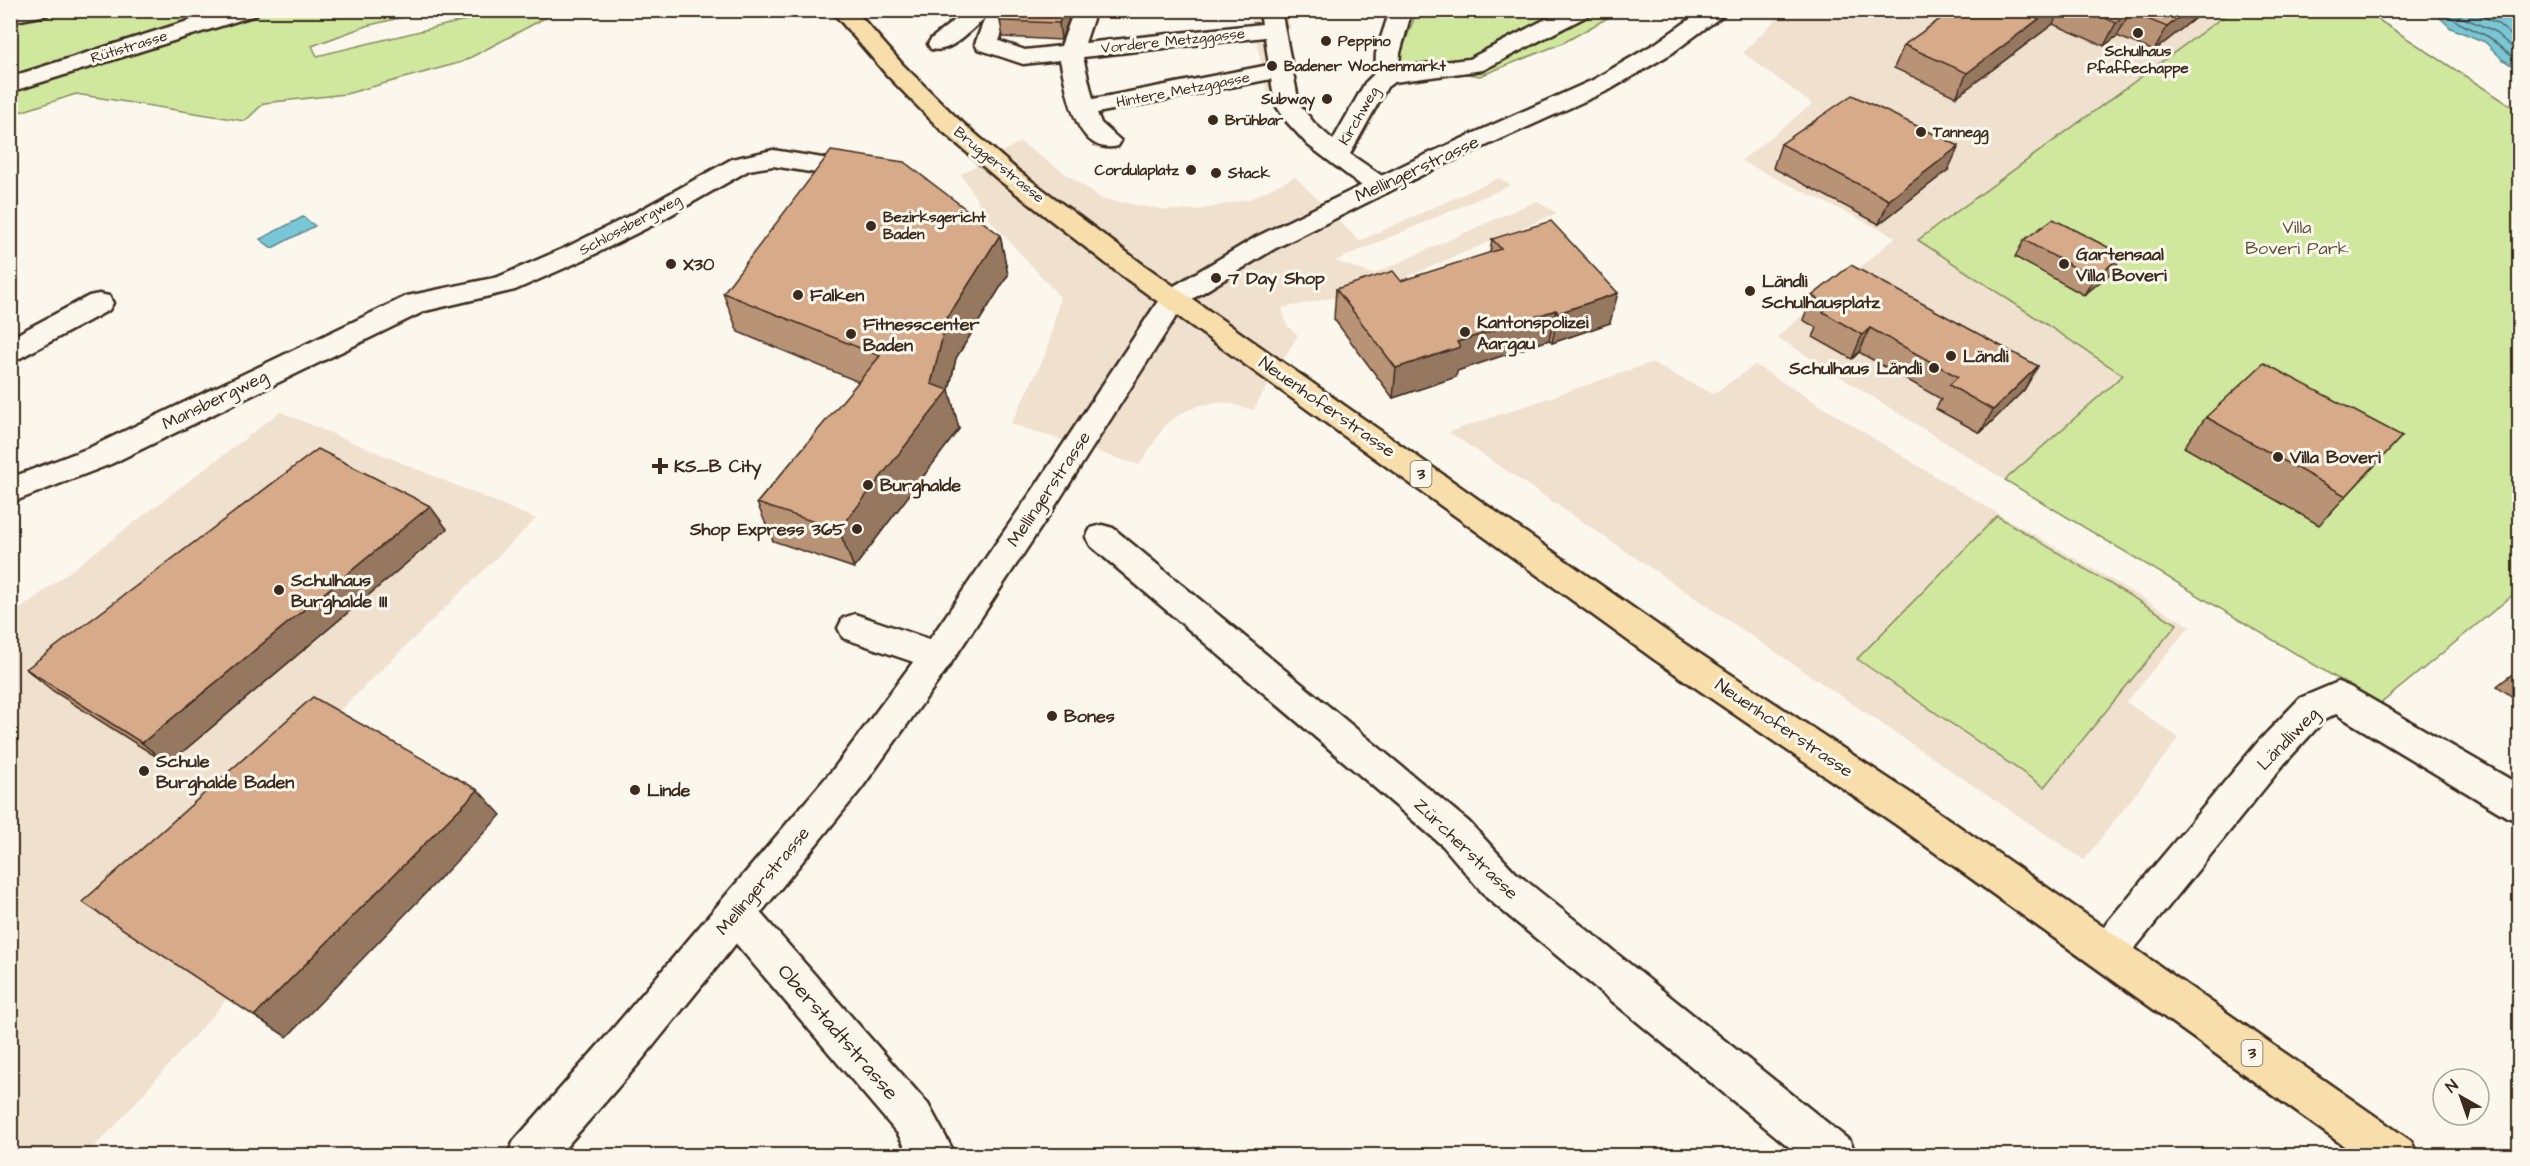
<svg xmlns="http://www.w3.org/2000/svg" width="2530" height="1166" viewBox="0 0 2530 1166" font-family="'Architects Daughter',sans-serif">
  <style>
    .built { fill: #f0e0ce }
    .green { fill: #cfe89e; stroke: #85895e; stroke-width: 1.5 }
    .water { fill: #79c7d6; stroke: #60888c; stroke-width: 1.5 }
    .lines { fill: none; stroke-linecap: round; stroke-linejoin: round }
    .shore { stroke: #546968; stroke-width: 1.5 }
    .street-casing { stroke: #3b2a1e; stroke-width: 5 }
    .secondary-casing { stroke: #3b2a1e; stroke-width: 5 }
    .primary-casing { stroke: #3b2a1e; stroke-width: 5 }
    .street { fill: #fbf7ec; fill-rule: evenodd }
    .secondary { fill: #fbf7ec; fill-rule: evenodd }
    .primary { fill: #f8deab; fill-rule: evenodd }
    .wall { fill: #b99376; stroke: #3b2a1e; stroke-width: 1.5 }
    .shaded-wall { fill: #967860; stroke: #3b2a1e; stroke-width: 1.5 }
    .building { fill: #d7ab89; stroke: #3b2a1e; stroke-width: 1.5 }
    .poi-dot { fill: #3b2a1e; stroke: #fbf7ec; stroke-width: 2 }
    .labels { text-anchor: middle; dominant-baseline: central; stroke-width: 6; stroke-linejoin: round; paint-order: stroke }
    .far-street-label { font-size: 15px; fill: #3b2a1e; stroke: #fbf7ec }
    .far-poi-label { font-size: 15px; font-weight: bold; fill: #3b2a1e; stroke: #fbf7ec; text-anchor: start }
    .shield { fill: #fbf7ec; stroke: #75685c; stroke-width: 1.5 }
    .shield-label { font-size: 16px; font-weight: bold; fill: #3b2a1e }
    .street-label { font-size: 18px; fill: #3b2a1e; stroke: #fbf7ec }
    .park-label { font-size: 18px; fill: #595038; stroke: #fbf7ec }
    .poi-label { font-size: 18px; font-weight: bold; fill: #3b2a1e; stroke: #fbf7ec; text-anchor: start }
    .near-street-label { font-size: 21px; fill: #3b2a1e; stroke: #fbf7ec }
  </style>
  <rect width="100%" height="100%" fill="#fbf7ec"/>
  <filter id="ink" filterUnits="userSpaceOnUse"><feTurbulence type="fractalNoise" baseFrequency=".0167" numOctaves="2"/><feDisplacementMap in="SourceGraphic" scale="12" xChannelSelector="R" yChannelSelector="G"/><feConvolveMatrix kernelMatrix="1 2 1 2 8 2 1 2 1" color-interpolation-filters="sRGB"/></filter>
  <g filter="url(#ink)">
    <!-- built -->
    <g class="built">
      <path d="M1250,11H1284L1291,28L1274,31L1288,102L1270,105Z"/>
      <path d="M1784,11H2231L1919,240L2123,375L2005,480L1777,337L1896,237L1741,161L1812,104L1743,53Z"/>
      <path d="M1020,142L1102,199L1166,210H1199L1249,199L1295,177L1359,241L1499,178L1511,185L1335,261L1373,274L1536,201L1557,213L1381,288L1282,308L1287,326L1298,335L1253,410L1224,402L1200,405L1184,412L1166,424L1139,465L1011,424L1047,351L1060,297L988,218L961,174Z"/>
      <path d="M1651,363L1713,394L1755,365L1951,486L2190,626L2126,702L2179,738L2084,860L1449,432Z"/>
      <path d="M280,412L536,519L119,926L228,998L112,1129L85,1155L11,1156V616Z"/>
    </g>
    <!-- green -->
    <g class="green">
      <path d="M72,10L428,11L366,26L312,46L317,56L503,11H558L462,62L346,94L264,103L245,121L76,94L11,115V22Z"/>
      <path d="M1417,11H1620L1563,43L1480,76L1397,63Z"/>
      <path d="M2231,11H2365L2519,111V590L2380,704L2005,480L2123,375L1918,240Z"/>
      <path d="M1997,516L2177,624L2044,787L1857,659Z"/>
    </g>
    <!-- water -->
    <g class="water">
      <path d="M2433,11H2519V70L2502,59L2485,42L2451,28Z"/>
      <path d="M303,217L315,226L272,248L260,239Z"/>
    </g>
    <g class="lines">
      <!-- shore -->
      <g class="shore">
        <path d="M2442,10L2459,23L2487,36L2520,63"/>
        <path d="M2453,10L2459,16L2492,30L2520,54"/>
        <path d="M2468,10L2497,23L2520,43"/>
      </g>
      <!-- street casing -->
      <g class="street-casing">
        <g id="street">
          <path d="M10,10H50L47,15L10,22Z"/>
          <path d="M223,10H259L256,15L10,92V77Z"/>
          <path d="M967,10H1010L999,41L1025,50L1061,46L1074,10H1096L1085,43L1262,24L1259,10H1281L1299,104L1314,123L1333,140L1365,83L1375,73L1376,53L1390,10H1412L1400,53L1399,67L1469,59L1563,10H1592L1589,15L1483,70L1394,82L1387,87L1350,154L1388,180L1392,186L1388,192L1379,194L1370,192L1308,145L1287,122L1275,104L1271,79L1097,113L1101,123L1121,141L1118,146C1074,157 1067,88 1060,60L1023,64L978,49L975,44L985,18C970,30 951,54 931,49L928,44L931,39ZM1265,37L1269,65L1093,99L1083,57Z"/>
          <path d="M773,150L841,161L850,164L854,169L850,174L841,177L773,166L749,170L653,225L585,259L515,290L425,311L111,464L10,503V478L89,448L407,296L498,277L567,247L635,213L732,159Z"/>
          <path d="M99,294L109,296L113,303L109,310L20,358L10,361V338L89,296Z"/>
          <path d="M1102,525L1113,528L1469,822L1515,872L1850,1141L1857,1156H1800L1487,898L1443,846L1091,546L1086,537L1091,528Z"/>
          <path d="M855,614L949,646L954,656L949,666L937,670L843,638L838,628L843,618Z"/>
          <path d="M2338,682L2350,687L2520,785V821L2507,817L2336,714L2324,720L2284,764L2122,964L2108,970L2094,964L2088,951L2094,938L2258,742L2300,698Z"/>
          <path d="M736,896L750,901L928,1104L956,1156H910L898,1134L722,927L716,914L722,901Z"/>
        </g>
      </g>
      <!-- secondary casing -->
      <g class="secondary-casing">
        <path id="secondary" d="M1703,10H1730L1672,53L1609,90L1430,171L1274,249L1184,304L1059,500L949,666L861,789L640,1062L558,1156H507L514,1141L610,1032L835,767L925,646L1037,484L1164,292L1256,237L1412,161L1593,80L1656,43Z"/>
      </g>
      <!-- primary casing -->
      <g class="primary-casing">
        <path id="primary" d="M831,10H855L903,65L957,118L1017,170L1141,263L1679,640L1924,802L2411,1141L2418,1156H2358L1898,826L1655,660L1121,275L999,180L939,128L887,75Z"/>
      </g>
      <!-- street -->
      <use href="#street" class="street"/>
      <!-- secondary -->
      <use href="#secondary" class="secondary"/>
      <!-- primary -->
      <use href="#primary" class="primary"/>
    </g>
    <!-- wall -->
    <g class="wall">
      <path d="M1072,10L1061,40L1003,37L1000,21Z"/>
      <path d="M1953,10H2205L2154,51L2117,36L2104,46L2053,24L1956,97L1894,68L1904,45Z"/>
      <path d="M1781,144L1948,170L1879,224L1773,168Z"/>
      <path d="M1000,235L1008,275L956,358L949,390L959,429L854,568L773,541L757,503L859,382L738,332L723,293Z"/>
      <path d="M1492,239L1610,323L1552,343L1549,340L1457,371L1456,377L1393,398L1334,319L1336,289L1401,281L1490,253Z"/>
      <path d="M2024,240L2123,255L2112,272L2084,295L2015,257Z"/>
      <path d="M1812,296L2038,366L2024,390L1980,433L1936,409L1941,399L1859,352L1852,359L1813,337L1817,328L1803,320Z"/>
      <path d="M2206,417L2402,436L2319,525L2184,447Z"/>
      <path d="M447,529L168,764L53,691L26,669Z"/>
      <path d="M2520,654V663L2514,659Z"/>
      <path d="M2520,668V702L2497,686Z"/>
    </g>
    <!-- shaded-wall -->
    <g class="shaded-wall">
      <path d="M1064,10H1072L1061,40L1059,23Z"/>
      <path d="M2051,10H2059L2053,24L1956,97L1967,73Z"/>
      <path d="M2188,10H2205L2154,51L2167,27Z"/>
      <path d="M2130,12L2117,36L2104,46L2116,23Z"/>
      <path d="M1959,146L1948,170L1879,224L1889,200Z"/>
      <path d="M1000,235L1008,275L956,358L949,390L959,429L854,568L839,530L931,384L947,318Z"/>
      <path d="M2123,255L2112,272L2084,295L2094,278Z"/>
      <path d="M1618,293L1610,323L1552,343L1558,313Z"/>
      <path d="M1556,310L1549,340L1457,371L1456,377L1393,398L1396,368L1457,342Z"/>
      <path d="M1870,328L1859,352L1852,359L1862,335Z"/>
      <path d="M2038,366L2024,390L1980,433L1993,410Z"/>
      <path d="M430,506L447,529L168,764L142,743Z"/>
      <path d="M478,790L501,815L287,1037L254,1016Z"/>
    </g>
    <!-- building -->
    <g class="building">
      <path d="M1004,10H1064L1059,23L1000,21Z"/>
      <path d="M1953,10H2051L1967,73L1904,45Z"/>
      <path d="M2088,10H2188L2167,27L2130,12L2116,23Z"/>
      <path d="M1852,95L1959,146L1889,200L1781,144Z"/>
      <path d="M831,151L904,162L1000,235L947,318L931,384L949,390L839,530L757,503L880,356L723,293Z"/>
      <path d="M2053,219L2123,255L2094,278L2024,240Z"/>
      <path d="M1551,221L1618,293L1558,313L1556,310L1457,342L1460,347L1396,368L1336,289L1393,271L1401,281L1501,249L1492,239Z"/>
      <path d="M1851,265L2038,366L1993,410L1949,385L1958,377L1870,328L1862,335L1823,312L1830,306L1812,296Z"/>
      <path d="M2264,363L2402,436L2346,496L2206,417Z"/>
      <path d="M318,449L430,506L142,743L26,669Z"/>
      <path d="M313,697L478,790L254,1016L82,902Z"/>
    </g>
  </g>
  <!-- markers -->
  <g class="poi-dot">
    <circle cx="2138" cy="33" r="6"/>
    <circle cx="1326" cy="41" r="6"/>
    <circle cx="1272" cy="66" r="6"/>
    <circle cx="1327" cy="99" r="6"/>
    <circle cx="1213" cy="120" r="6"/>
    <circle cx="1921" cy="132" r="6"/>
    <circle cx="1191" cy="170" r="6"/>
    <circle cx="1216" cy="173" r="6"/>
    <circle cx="871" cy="226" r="6"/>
    <circle cx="671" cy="264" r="6"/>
    <circle cx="2064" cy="264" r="6"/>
    <circle cx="1216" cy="278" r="6"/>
    <circle cx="1750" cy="291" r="6"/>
    <circle cx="798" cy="295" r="6"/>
    <circle cx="1465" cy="332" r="6"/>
    <circle cx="851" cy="334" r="6"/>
    <circle cx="1951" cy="356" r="6"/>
    <circle cx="1934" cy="368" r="6"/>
    <circle cx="2278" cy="457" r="6"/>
    <path d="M657 457h6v6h6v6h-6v6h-6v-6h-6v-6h6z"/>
    <circle cx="868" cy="485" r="6"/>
    <circle cx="857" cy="529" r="6"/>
    <circle cx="279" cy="590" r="6"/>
    <circle cx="1052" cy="716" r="6"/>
    <circle cx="144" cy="771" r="6"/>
    <circle cx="635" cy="790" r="6"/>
  </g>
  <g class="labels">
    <!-- far-street labels -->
    <g class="far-street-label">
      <text transform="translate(1173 41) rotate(-6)">Vordere Metzggasse</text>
      <text transform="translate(129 47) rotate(-17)">Rütistrasse</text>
      <text transform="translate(1183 90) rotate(-11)">Hintere Metzggasse</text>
      <text transform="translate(1359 116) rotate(-60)">Kirchweg</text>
      <text transform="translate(999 165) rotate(39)">Bruggerstrasse</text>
      <text transform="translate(630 225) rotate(-28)">Schlossbergweg</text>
    </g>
    <!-- far-poi labels -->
    <g class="far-poi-label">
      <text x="1338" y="41">Peppino</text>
      <text x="2138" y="51" text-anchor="middle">Schulhaus<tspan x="2138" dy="17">Pfaffechappe</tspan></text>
      <text x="1284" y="66">Badener Wochenmarkt</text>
      <text x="1315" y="99" text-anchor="end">Subway</text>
      <text x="1225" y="120">Brühbar</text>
      <text x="1933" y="132">Tannegg</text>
      <text x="1179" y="170" text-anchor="end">Cordulaplatz</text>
      <text x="1228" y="173">Stack</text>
      <text x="883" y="217">Bezirksgericht<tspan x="883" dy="17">Baden</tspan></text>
    </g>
    <!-- shield labels -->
    <g class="shield">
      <rect x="1410.5" y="461" width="21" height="26" rx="4.5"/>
      <rect x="2241.5" y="1040" width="21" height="26" rx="4.5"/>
    </g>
    <g class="shield-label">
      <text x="1421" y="474">3</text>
      <text x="2252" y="1053">3</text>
    </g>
    <!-- street labels -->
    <g class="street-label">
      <text transform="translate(1417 169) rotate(-25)">Mellingerstrasse</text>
      <text transform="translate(215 400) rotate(-26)">Mansbergweg</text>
      <text transform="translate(1327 407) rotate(35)">Neuenhoferstrasse</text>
      <text transform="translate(1049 489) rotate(-56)">Mellingerstrasse</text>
      <text transform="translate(1784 728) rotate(34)">Neuenhoferstrasse</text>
      <text transform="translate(2288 739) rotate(-46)">Ländliweg</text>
      <text transform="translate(1466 849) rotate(44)">Zürcherstrasse</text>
      <text transform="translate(763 881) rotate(-50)">Mellingerstrasse</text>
    </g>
    <!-- park labels -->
    <g class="park-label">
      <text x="2297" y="227">Villa<tspan x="2297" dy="21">Boveri Park</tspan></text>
    </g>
    <!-- poi labels -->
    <g class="poi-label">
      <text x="2076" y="254">Gartensaal<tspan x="2076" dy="21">Villa Boveri</tspan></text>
      <text x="683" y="264">X30</text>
      <text x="1228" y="278">7 Day Shop</text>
      <text x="1762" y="281">Ländli<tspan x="1762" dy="21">Schulhausplatz</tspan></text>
      <text x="810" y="295">Falken</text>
      <text x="1477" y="322">Kantonspolizei<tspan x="1477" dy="21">Aargau</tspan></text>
      <text x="863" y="324">Fitnesscenter<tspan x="863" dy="21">Baden</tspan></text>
      <text x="1963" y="356">Ländli</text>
      <text x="1922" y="368" text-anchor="end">Schulhaus Ländli</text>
      <text x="2290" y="457">Villa Boveri</text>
      <text x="674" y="466">KS_B City</text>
      <text x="880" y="485">Burghalde</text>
      <text x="845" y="529" text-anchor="end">Shop Express 365</text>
      <text x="291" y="580">Schulhaus<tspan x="291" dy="21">Burghalde III</tspan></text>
      <text x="1064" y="716">Bones</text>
      <text x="156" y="761">Schule<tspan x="156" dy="21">Burghalde Baden</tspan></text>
      <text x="647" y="790">Linde</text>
    </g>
    <!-- near-street labels -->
    <g class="near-street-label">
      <text transform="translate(838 1032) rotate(49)">Oberstadtstrasse</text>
    </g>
  </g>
  <!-- margin -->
  <rect width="2530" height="1166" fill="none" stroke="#fbf7ec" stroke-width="36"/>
  <rect x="18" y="18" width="2494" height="1130" fill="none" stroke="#3b2a1e" stroke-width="2" filter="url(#ink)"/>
  <!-- north arrow -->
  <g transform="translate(2461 1097) rotate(320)"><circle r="28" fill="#fbf7ec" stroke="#aea59a" stroke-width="1.5"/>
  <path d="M0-4.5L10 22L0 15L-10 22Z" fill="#3b2a1e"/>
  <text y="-9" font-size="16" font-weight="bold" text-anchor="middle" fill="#3b2a1e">N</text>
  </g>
</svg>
